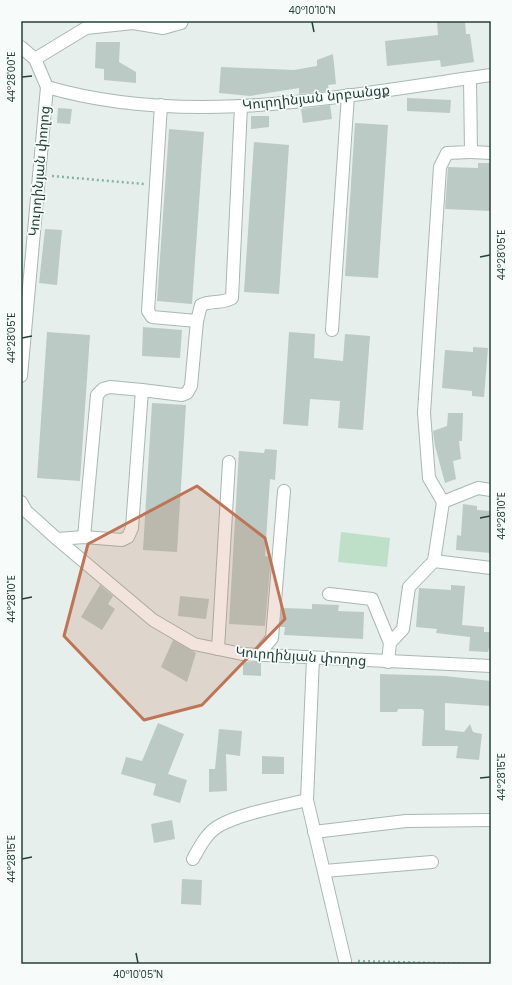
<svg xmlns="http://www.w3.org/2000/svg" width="512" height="985" viewBox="0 0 512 985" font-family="Poppins,'Noto Sans Armenian',sans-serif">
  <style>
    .green { fill: #bfe0c8 }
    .building { fill: #bbcac4 }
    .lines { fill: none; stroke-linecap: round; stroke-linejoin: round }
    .minor-casing { stroke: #a8b8b2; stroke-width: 14 }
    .path { stroke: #86b3a5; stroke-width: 2.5; stroke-dasharray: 2 3; stroke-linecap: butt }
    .minor { stroke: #fff; stroke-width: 12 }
    .marked { fill: #c07456; fill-opacity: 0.2; stroke: #c07456; stroke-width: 3; stroke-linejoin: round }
    .ticks { fill: none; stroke: #24423a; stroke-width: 1.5 }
    .labels { text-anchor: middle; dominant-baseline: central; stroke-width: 3.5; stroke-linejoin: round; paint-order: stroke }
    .street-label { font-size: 14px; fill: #24423a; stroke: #f7fbf9 }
    .neatline { fill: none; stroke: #24423a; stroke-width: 1.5 }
    .ticks-label { font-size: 10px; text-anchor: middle; fill: #24423a }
  </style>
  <rect width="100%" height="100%" fill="#e6efeb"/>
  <!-- green -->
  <path class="green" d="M341,532L390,538L387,567L338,562Z"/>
  <!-- building -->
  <g class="building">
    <path d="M437,21H465L466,34H470L474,62L441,67L440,60L387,66L385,41L438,35Z"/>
    <path d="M96,42H120L119,62L136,72V83L104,80V69L95,68Z"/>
    <path d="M333,54L336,84L328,85L329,91L299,94V88L250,96L219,93L221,67L294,70L317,66V60Z"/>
    <path d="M407,98L451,100L450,113L407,111Z"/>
    <path d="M330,105L332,119L303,123L301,109Z"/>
    <path d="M58,108L72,109L70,124L57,123Z"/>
    <path d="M251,116H269V127L251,129Z"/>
    <path d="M355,123L388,125L378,278L345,276Z"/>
    <path d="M169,129L204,132L192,304L157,301Z"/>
    <path d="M254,142L289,145L279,294L244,292Z"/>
    <path d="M478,163H491V211L445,209L448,167L478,168Z"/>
    <path d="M45,229L62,230L57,285L39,283Z"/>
    <path d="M143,327L182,330L180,358L142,356Z"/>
    <path d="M47,332L90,335L80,481L37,478Z"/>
    <path d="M289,332L315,334L314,358L343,361L345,334L370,336L363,430L338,428L340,401L310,399L308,426L283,424Z"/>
    <path d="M473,347L488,348L484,397L472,396V391L442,388L445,350L473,352Z"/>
    <path d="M152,403L186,405L177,552L143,550Z"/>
    <path d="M448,413H463L462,441H459L461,459L453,461L456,479L445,483L435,446L433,431L447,426Z"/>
    <path d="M265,449L277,450L275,480L270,479L265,556L271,557L265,626L229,624L239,451L264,453Z"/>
    <path d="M463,504L477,506V510L491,511V553L456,550L457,535L461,536Z"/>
    <path d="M100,585L113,596L108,604L115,609L102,630L81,617Z"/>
    <path d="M451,585L465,586L462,625L484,627V632H491V648H489L488,652L469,651L470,637L436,633L437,629L416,627L419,588L451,590Z"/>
    <path d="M180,596L209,599L206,619L178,616Z"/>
    <path d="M312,604L339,605L338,611L364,612L363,639L284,635L285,627H280L282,608L312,609Z"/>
    <path d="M173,640L196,653L187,682L161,667Z"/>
    <path d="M243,662H261V676L243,675Z"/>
    <path d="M380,674L445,676L491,681V706L445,703V730L464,732L470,724L473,732L482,734L479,760L456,758L458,746H422L424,711L422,709H398L397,712H380Z"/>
    <path d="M158,723L184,734L168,774L187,780L180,803L153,795L156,784L121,774L126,757L142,761Z"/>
    <path d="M219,729L242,731L240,756L226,754L227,791L209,792V769H215Z"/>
    <path d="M262,756L284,757V774H262Z"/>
    <path d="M172,820L175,839L154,843L151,824Z"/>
    <path d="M182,879L202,880L201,905L181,904Z"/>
  </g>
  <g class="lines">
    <!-- minor casing -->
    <g class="minor-casing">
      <g id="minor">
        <path d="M21,47L35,59L47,87L21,376"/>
        <path d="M35,59L86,28L133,23L163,28L181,23L182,21"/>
        <path d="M47,87C192,129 345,95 491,75"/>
        <path d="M161,105L148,311L152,317L197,321"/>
        <path d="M471,152L491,153"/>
        <path d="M332,330L348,95"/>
        <path d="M21,502L26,511L57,539L153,620L194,644L242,654L491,666"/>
        <path d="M443,502L429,478L424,413L440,167L447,153L471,152L470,78"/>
        <path d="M84,537L97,395L103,389L110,387L142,390"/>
        <path d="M57,539L84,537L122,540L128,537L132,528L142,390L182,395L187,393L191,386L197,321L201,305C211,300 222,304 232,298L241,106"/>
        <path d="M434,561L491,568"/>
        <path d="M329,594L372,599L390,643"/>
        <path d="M218,649L229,462"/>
        <path d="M258,655L272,638L284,491"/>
        <path d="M313,658L307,800L345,961"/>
        <path d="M388,662L390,643L403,629L409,587L434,561L443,502L478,488L491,490"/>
        <path d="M314,832L406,821L491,820"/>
        <path d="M193,859C199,848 206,834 217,827C238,814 282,806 307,800"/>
        <path d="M324,871L432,862"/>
      </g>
    </g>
    <!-- path -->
    <g class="path">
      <path d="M52,176L144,184"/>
      <path d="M358,961L468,964"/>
    </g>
    <!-- minor -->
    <use href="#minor" class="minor"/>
  </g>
  <!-- marked area -->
  <path class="marked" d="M197,486L265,538L285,619L202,705L144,720L64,636L88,544Z"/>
  <!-- ticks -->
  <path class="ticks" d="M312,22L314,32M22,77L32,76M480,257L490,255M22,338L32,336M480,518L490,516M22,599L32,597M480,778L490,777M22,859L32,857M136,953L138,963"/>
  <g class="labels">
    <!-- street labels -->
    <g class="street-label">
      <text transform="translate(316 97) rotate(-6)">Կուրղինյան նրբանցք</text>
      <text transform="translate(39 171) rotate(-85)">Կուրղինյան փողոց</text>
      <text transform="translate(301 656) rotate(4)">Կուրղինյան փողոց</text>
    </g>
  </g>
  <!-- border -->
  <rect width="512" height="985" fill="none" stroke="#f7fbf9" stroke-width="44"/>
  <rect x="22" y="22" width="468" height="941" class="neatline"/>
  <g class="ticks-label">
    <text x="312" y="14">40°10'10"N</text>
    <text transform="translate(11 77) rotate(-90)" y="4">44°28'00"E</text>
    <text transform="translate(501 255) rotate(-90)" y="4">44°28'05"E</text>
    <text transform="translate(11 338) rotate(-90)" y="4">44°28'05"E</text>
    <text transform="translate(501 516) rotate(-90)" y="4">44°28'10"E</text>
    <text transform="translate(11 599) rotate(-90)" y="4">44°28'10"E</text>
    <text transform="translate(501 777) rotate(-90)" y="4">44°28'15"E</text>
    <text transform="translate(11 859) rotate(-90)" y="4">44°28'15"E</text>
    <text x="138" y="978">40°10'05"N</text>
  </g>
</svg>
